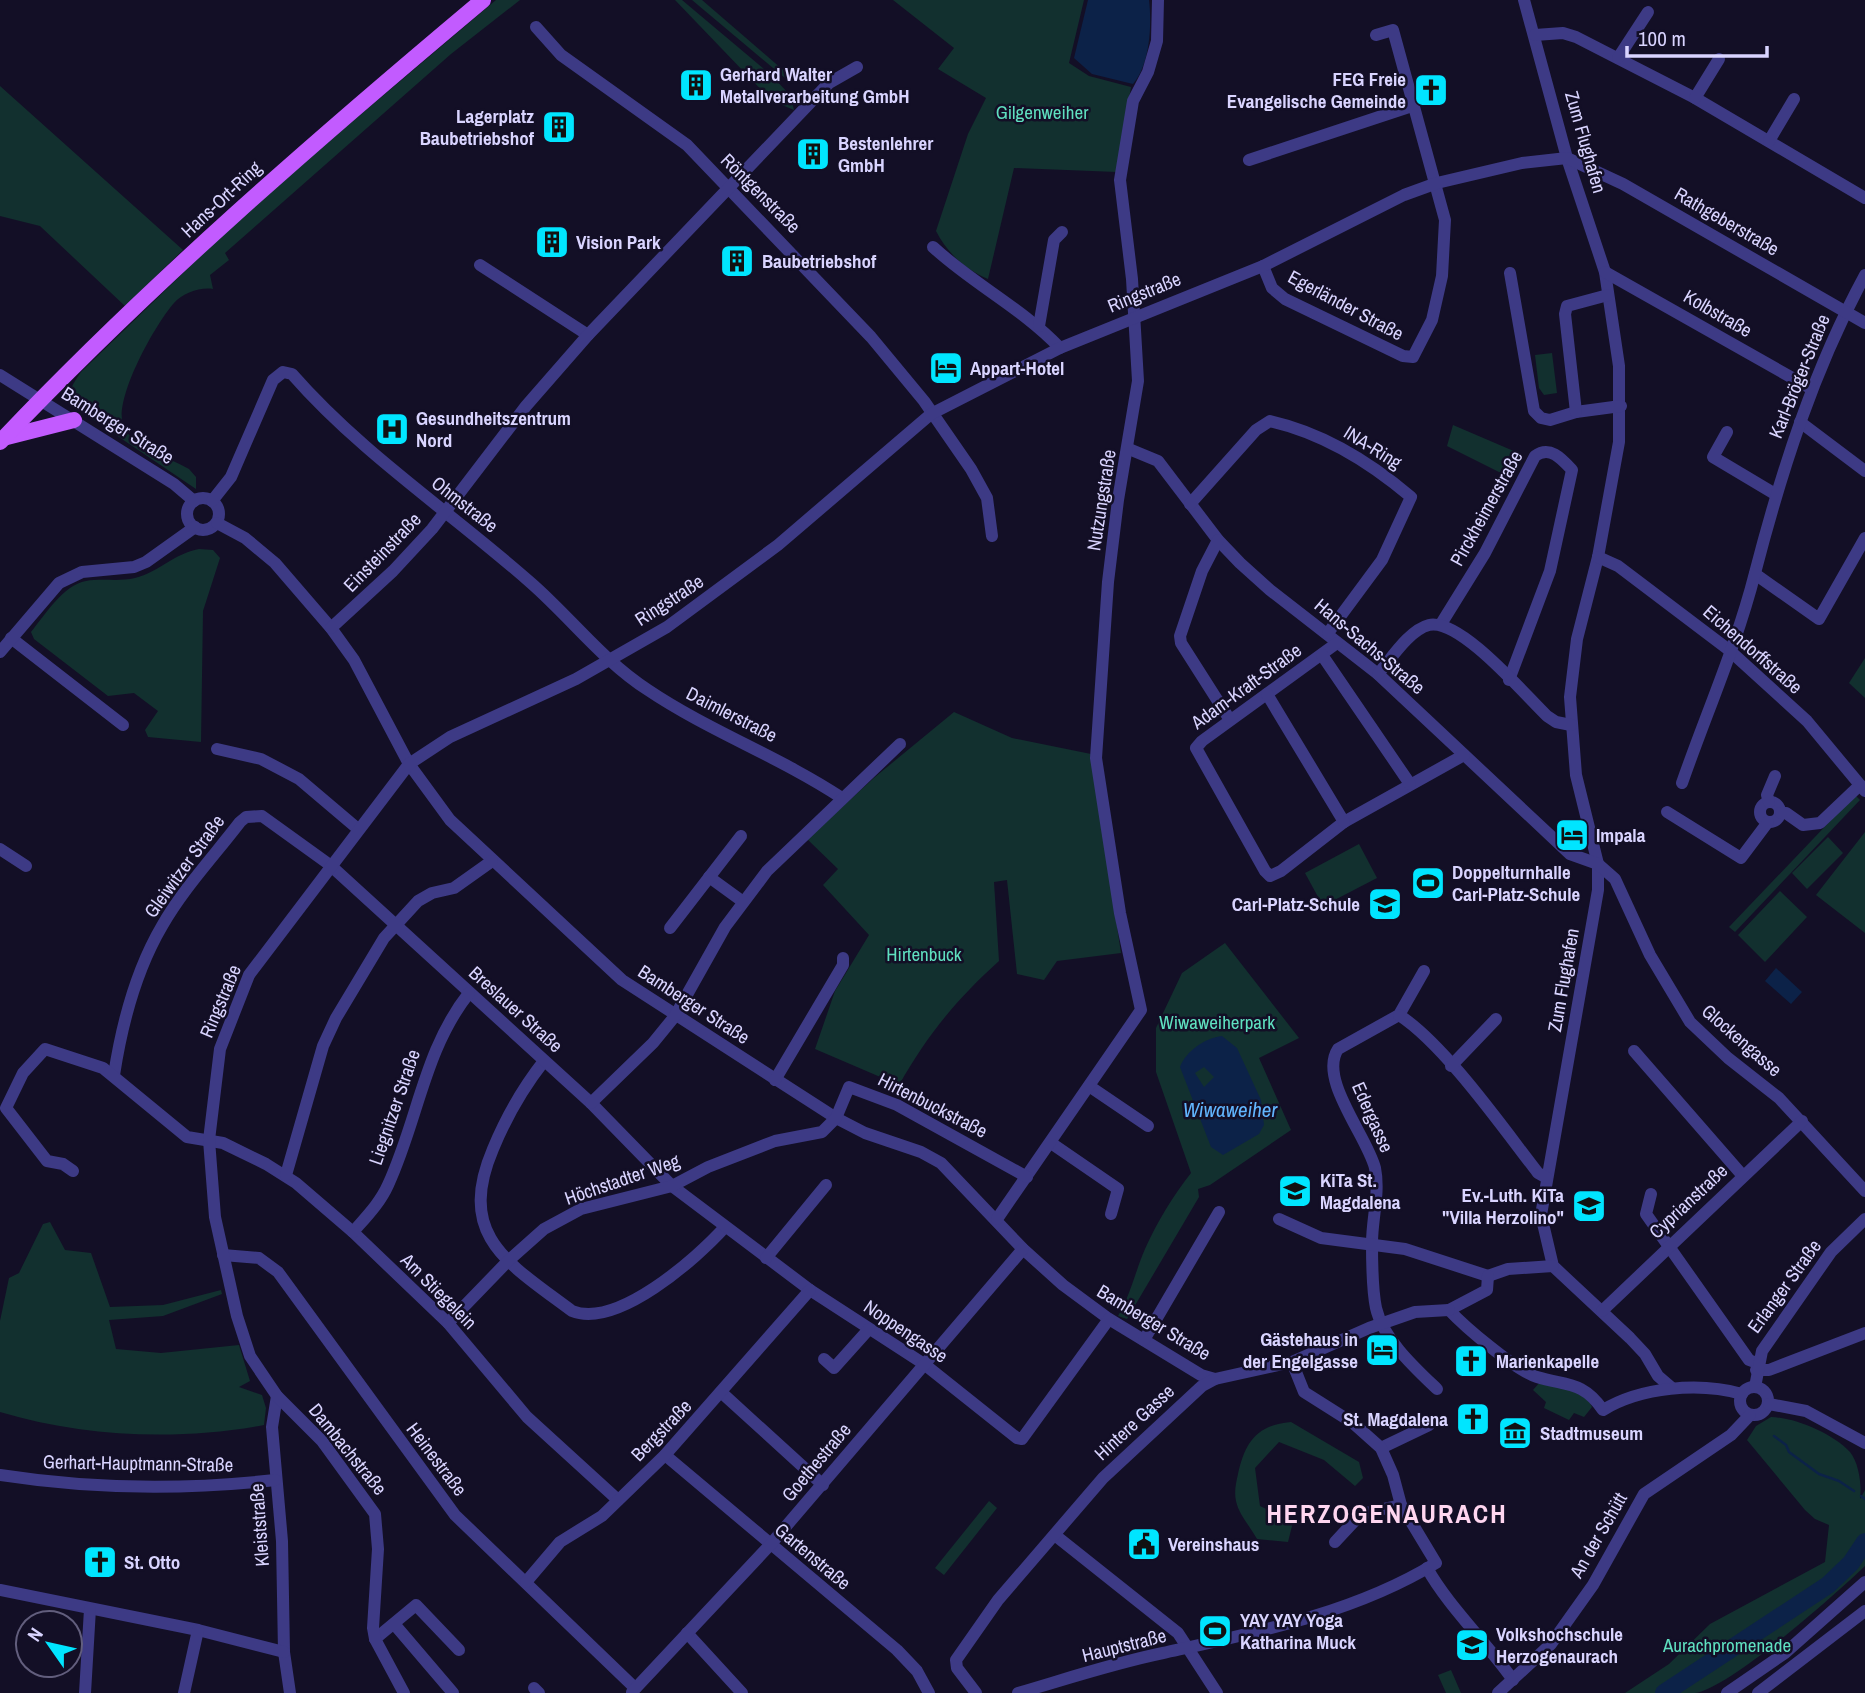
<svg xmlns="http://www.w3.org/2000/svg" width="1865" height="1693" viewBox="0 0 1865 1693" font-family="'Archivo Narrow',sans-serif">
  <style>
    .green { fill: #12302f }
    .water { fill: #0c2248; fill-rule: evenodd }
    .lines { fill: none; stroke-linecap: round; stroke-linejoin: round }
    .stream { stroke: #0c2248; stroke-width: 2.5 }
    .river { stroke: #0c2248; stroke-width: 18 }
    .minor { stroke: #3d3a85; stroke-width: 12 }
    .major { stroke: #c25bff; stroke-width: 16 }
    .labels { text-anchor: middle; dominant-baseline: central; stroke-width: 5; stroke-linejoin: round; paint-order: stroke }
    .poi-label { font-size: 19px; font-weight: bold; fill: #d9d4ff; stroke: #130f26; text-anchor: start }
    .park-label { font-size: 19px; fill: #5fe0c0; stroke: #130f26 }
    .street-label { font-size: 19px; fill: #d9d4ff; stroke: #130f26 }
    .water-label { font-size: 21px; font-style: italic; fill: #62b6ff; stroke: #130f26 }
    .district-label { font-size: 26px; font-weight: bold; letter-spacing: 2px; fill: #ffd6f0; stroke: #130f26 }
  </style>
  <rect width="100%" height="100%" fill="#130f26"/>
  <!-- green -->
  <g class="green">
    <path d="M496,0H520L451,54L225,253L229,260L210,275L213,289C200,287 183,293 174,303C156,323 109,405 125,430C134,445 173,460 189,469L196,477V489L73,406C66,392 73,384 81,372L247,211Z"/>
    <path d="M675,0H682L771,75L790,95L794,110L772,101Z"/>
    <path d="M692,0H702L790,76L785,78Z"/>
    <path d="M893,0H1084L1069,63L1089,76L1131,87L1117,172L1014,168L988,279C966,270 947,253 936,231L968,134L986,98L938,69L954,48Z"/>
    <path d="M0,86L183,250L125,306L40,226L0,216Z"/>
    <path d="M1552,353L1557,393L1544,395L1539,388L1535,355Z"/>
    <path d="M1453,425L1516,452L1505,475L1447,446Z"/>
    <path d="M199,549L213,550L220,558L203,611L201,742L148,737L145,730L158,711L134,693L108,696L34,639L31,632C45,615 63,585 86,581C102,578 119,582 135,578C159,572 175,553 199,549Z"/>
    <path d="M1865,658V698L1849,683Z"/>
    <path d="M954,712L1012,738L1091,754L1121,953L1057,961L1044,980L1017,974L1007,880L994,882L999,961C956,1000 928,1034 899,1085L815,1049L835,991L869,935L823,885L838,869L807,839L875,777Z"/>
    <path d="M1855,795L1860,800L1735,932L1729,927Z"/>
    <path d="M1865,832V933L1816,895Z"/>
    <path d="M1828,837L1843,853L1807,889L1792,873Z"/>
    <path d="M1359,844L1377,878L1323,906L1305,873Z"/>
    <path d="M1780,891L1807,917L1765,962L1738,935Z"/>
    <path d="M1225,943L1299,1038L1259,1058L1291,1130L1210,1185L1198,1189L1199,1197L1127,1319L1118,1316C1131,1294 1135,1272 1145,1249C1157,1222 1173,1196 1191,1173L1156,1072V1028L1182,973Z"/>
    <path d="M50,1222L65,1250L91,1253L110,1307L163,1305L221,1290L222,1294L163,1316L109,1320L116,1349L161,1353L239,1345L250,1381L239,1387L262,1395L266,1408L264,1425C178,1441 84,1437 0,1412V1321L9,1278L19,1273L43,1224Z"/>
    <path d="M1540,1382C1557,1385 1585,1389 1592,1407L1584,1417L1574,1413L1569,1420L1544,1408L1546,1402L1533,1390Z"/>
    <path d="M1771,1417C1796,1418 1832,1433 1850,1452C1859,1463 1862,1486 1860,1499L1865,1490V1566C1836,1594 1730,1688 1695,1693C1672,1693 1647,1693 1625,1693L1669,1664L1710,1624L1825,1562L1829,1525L1815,1519L1805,1510L1747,1440L1756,1426Z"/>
    <path d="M1291,1422L1359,1462L1363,1478L1355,1486L1324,1460L1279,1442L1255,1468L1260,1506L1293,1522L1288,1542L1257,1539C1250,1526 1239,1515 1236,1501C1234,1492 1236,1483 1238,1474C1245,1443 1256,1425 1291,1422Z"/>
    <path d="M989,1501L997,1508L944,1575L935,1568Z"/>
    <path d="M1451,1670L1461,1693H1446L1438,1675Z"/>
  </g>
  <!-- water -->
  <g class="water">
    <path d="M1088,0H1149C1152,25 1150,64 1133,84L1092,74L1074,58Z"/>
    <path d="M1776,968L1802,992L1791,1004L1765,981Z"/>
    <path d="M1222,1036L1237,1048L1261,1100L1264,1125L1259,1134L1223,1155L1211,1147L1180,1067C1186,1051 1205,1038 1222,1036ZM1204,1067L1214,1077L1204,1087L1195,1073Z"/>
  </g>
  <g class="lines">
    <!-- stream -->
    <g class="stream">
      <path d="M1774,1436L1786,1445L1789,1452L1819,1474L1839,1481L1854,1491"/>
      <path d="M1861,1496L1865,1499"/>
    </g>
    <!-- river -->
    <path class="river" d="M1664,1693L1828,1585L1851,1563L1865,1542"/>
    <!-- minor -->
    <g class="minor">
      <path d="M1524,0L1567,158L1605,272L1619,366V442L1598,557L1577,639L1570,697L1576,775L1598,864V890L1541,1215L1553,1266L1630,1338L1645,1354L1658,1376L1672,1388"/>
      <path d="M536,27L561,55L687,145L871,337L924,401L971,469L987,498L992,536"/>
      <path d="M1535,35L1563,33L1576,37L1695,98L1865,198"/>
      <path d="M1618,58L1648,12"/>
      <path d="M1695,98L1719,59"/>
      <path d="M1769,141L1794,99"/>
      <path d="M1249,160L1412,106"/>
      <path d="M933,247C973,284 1022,308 1060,348"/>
      <path d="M480,265L588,335"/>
      <path d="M1263,266L1272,288L1285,299L1403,356L1413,357L1432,320L1442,276L1445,220L1393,30L1376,35"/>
      <path d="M1605,272L1812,389"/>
      <path d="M1510,273L1534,411L1541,418L1550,420L1576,412L1621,406"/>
      <path d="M1039,326L1054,240L1062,232"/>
      <path d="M0,375L174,484L194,501"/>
      <path d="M1576,412L1565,314L1567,306L1608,295"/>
      <path d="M1800,422L1865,471"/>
      <path d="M1727,432L1713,457L1775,494"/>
      <path d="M1129,449L1158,461L1218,540L1240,563L1270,590L1378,674L1570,854L1598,864L1615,879L1650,955L1690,1022L1728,1058L1779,1098L1865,1191"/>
      <circle cx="203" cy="514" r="16"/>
      <path d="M212,501L231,477L273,380L283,372L292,374C362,454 452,513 531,583C571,618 603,661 648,690C709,731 780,757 842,798"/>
      <path d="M1190,504L1256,430L1270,421C1323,433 1370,462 1411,497L1382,560L1328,633"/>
      <path d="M217,523L245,538L275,563L331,628L354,660L409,764L450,820L622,980L836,1118L865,1133L921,1152L941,1163L1023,1249L1063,1285L1109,1319L1201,1375L1215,1379"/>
      <path d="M1218,540L1202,571L1180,636L1181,643L1230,720"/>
      <path d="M1598,557L1618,566L1729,650L1807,721L1865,791"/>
      <path d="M1755,574L1819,619L1865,538"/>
      <path d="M1441,624L1485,553L1535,456C1550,445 1562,459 1572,470L1550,571L1509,680"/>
      <path d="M331,628L393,571L432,529L526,406L588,335L829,83L857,67"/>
      <path d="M11,638L123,725"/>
      <path d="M1337,643L1202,741L1196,748L1265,871L1270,876L1281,871L1344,822L1464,755"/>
      <path d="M0,652L59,583L82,572L134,567L146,562L195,527"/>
      <path d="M1322,655L1410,784"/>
      <path d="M1378,674C1391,659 1409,630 1429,625C1460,618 1524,694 1547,716L1556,722L1571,725"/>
      <path d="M1267,694L1344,822"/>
      <path d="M217,749L261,759L299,779L358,829"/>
      <path d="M1682,783C1706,714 1737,644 1755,573C1782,469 1814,369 1865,275"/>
      <circle cx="1770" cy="812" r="10"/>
      <path d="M1769,802L1767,795L1775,776"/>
      <path d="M1667,812L1741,858L1768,822"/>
      <path d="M1781,813H1786L1803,825L1820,823L1860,785"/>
      <path d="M0,849L26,866"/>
      <path d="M709,877L742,901"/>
      <path d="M670,928L741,836"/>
      <path d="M1424,971L1399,1015L1338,1049C1318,1079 1367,1136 1375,1168C1380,1193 1372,1218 1372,1243C1372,1263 1372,1289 1376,1308C1383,1339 1415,1368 1437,1389"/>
      <path d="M1399,1015C1445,1045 1503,1128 1538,1173L1547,1178"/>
      <path d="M1634,1051L1743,1176"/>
      <path d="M544,1061C522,1089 507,1115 493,1149C456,1236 508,1263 572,1311C617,1329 696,1259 725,1227"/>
      <path d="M1451,1066L1496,1019"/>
      <path d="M114,1075C122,1023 135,972 162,926C183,889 214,856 240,822L246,817L262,816L330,865L591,1103L672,1186L810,1290L924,1364L1017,1438L1022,1439L1109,1319"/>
      <path d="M775,1080L843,965V958"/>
      <path d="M1089,1086L1148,1126"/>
      <path d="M591,1103L653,1043L675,1016L725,927L767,871L900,744"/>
      <path d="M1051,1143L1118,1189L1111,1214"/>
      <path d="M73,1171L63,1164L47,1161L6,1108L23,1073L45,1049L103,1068L187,1137L223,1143L266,1164L296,1183L353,1232L448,1323L527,1417L618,1500"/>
      <path d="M286,1175L323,1046L336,1018L384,938L418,901L432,893L454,888L492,861"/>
      <path d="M1651,1194L1646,1214L1749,1360L1757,1363"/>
      <path d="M997,1219L1141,1010L1120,913L1096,758L1108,582L1118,500L1138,381L1132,279L1120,180L1133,101L1148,72L1157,41L1158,0"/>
      <path d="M1279,1219L1321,1238L1405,1249L1488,1276"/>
      <path d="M353,1232C366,1217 380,1203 388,1185C418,1120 424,1050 469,993"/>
      <path d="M223,1255L259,1258L278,1272L455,1515L635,1688"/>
      <path d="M766,1258L826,1185"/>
      <path d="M1488,1276L1508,1269L1553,1266"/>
      <path d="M1449,1310C1465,1327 1515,1370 1537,1377C1567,1386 1583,1381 1603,1410C1641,1387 1699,1382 1742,1394"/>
      <path d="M1449,1310L1487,1290L1488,1276"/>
      <path d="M1602,1311L1802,1121"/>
      <path d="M448,1323L508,1261L544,1229L581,1209L672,1186L708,1167L775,1141L822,1132L836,1118L849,1087L897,1105L1027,1177"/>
      <path d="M1144,1340L1219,1212"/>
      <path d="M824,1359L834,1368L869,1329"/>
      <path d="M1756,1370H1769L1865,1333"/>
      <circle cx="1754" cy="1401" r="14"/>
      <path d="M1755,1387L1762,1351L1831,1252L1865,1219"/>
      <path d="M722,1393L823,1485"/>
      <path d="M277,1396L272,1427L282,1541L284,1652L290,1693"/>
      <path d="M1769,1404L1806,1411L1865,1443"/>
      <path d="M1381,1448L1429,1425"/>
      <path d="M665,1455L897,1650L917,1671L929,1693"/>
      <path d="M0,1475C90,1489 184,1490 275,1480"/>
      <path d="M1056,1536L1178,1633L1217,1693"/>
      <path d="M1335,1542L1361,1514L1401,1505"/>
      <path d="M1427,1568C1448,1606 1487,1643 1513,1680"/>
      <path d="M526,1582L560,1542L602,1516L665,1455L810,1290"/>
      <path d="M0,1590L198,1630L284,1652"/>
      <path d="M395,1625L453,1693"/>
      <path d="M687,1633L742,1693"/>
      <path d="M375,1639L416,1605L459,1650"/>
      <path d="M534,1688L539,1693"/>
      <path d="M632,1692L770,1545L1023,1249"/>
      <path d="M85,1693L90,1609"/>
      <path d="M184,1693L198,1630"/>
      <path d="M404,1693L375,1639L373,1628L378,1549L375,1514L322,1441L277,1396L250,1356L237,1316L215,1217L209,1140L220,1049L249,975L409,764L450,737L576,679L667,627L778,545L931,414L1060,348L1263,266L1404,195L1437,183L1522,163L1567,158L1623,184L1865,323"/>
      <path d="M976,1693L957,1668L956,1660L998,1600L1103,1478L1202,1386L1215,1379L1292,1362L1369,1328L1415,1312L1449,1310"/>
      <path d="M1018,1693C1066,1679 1114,1663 1163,1653C1254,1633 1355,1613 1436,1563L1401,1505L1393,1475L1381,1448L1353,1423L1304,1392L1292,1362"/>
      <path d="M1498,1693L1551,1644L1593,1585L1644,1494L1731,1435L1750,1415"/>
      <path d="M1727,1693L1785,1653L1865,1582"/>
      <path d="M1758,1693L1865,1611"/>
    </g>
    <!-- major -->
    <g class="major">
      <path d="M7,437L74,420"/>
      <path d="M0,442C150,284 316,140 483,0"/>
    </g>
  </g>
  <!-- icons -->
  <defs>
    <g id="building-square" transform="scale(1.75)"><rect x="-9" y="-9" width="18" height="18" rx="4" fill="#00e5ff" stroke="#130f26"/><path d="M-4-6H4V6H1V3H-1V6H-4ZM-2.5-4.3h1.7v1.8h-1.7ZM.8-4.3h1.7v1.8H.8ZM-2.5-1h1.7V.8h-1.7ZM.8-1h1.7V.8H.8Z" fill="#111"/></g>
    <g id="church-square" transform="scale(1.75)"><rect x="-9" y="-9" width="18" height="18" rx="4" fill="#00e5ff" stroke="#130f26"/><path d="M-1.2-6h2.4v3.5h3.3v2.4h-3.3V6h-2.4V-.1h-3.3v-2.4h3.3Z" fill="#111"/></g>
    <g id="hotel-square" transform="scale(1.75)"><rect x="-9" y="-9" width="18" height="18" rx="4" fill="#00e5ff" stroke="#130f26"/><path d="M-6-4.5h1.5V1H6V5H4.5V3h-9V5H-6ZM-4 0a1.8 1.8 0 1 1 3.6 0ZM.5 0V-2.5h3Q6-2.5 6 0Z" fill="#111"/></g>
    <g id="hospital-square" transform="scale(1.75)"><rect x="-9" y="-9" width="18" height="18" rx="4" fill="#00e5ff" stroke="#130f26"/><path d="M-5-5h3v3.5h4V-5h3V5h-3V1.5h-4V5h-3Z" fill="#111"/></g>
    <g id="stadium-square" transform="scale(1.75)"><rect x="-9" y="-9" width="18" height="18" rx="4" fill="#00e5ff" stroke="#130f26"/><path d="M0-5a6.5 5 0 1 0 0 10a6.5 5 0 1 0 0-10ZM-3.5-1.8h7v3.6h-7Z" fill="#111"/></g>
    <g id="school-square" transform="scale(1.75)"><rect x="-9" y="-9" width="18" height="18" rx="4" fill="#00e5ff" stroke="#130f26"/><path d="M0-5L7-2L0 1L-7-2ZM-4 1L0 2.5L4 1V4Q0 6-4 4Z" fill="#111"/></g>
    <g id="museum-square" transform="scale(1.75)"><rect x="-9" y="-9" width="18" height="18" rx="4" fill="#00e5ff" stroke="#130f26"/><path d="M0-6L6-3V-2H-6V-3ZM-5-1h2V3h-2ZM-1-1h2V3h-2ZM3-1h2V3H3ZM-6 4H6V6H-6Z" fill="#111"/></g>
    <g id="civic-square" transform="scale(1.75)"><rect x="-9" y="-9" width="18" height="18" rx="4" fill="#00e5ff" stroke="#130f26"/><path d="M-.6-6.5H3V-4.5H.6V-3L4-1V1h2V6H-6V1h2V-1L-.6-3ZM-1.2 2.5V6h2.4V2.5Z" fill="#111"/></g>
    <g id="university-square" transform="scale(1.75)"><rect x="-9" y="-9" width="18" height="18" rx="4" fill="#00e5ff" stroke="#130f26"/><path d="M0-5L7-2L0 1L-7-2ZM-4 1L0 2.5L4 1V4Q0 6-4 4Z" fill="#111"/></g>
  </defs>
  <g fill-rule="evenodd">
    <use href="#building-square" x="696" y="85"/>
    <use href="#church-square" x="1431" y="90"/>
    <use href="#building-square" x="559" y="127"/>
    <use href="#building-square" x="813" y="154"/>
    <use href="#building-square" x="552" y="242"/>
    <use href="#building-square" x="737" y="261"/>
    <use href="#hotel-square" x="946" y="368"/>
    <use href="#hospital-square" x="392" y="429"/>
    <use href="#hotel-square" x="1572" y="835"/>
    <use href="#stadium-square" x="1428" y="883"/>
    <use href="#school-square" x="1385" y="904"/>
    <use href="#school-square" x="1295" y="1191"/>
    <use href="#school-square" x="1589" y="1206"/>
    <use href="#hotel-square" x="1382" y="1350"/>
    <use href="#church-square" x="1471" y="1361"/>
    <use href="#church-square" x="1473" y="1419"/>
    <use href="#museum-square" x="1515" y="1433"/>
    <use href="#civic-square" x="1144" y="1544"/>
    <use href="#church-square" x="100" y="1562"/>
    <use href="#stadium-square" x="1215" y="1631"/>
    <use href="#university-square" x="1472" y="1645"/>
  </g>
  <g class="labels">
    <!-- poi labels -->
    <g class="poi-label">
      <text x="720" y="74">Gerhard Walter<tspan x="720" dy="22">Metallverarbeitung GmbH</tspan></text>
      <text x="1406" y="79" text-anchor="end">FEG Freie<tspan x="1406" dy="22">Evangelische Gemeinde</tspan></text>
      <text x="534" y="116" text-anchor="end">Lagerplatz<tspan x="534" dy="22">Baubetriebshof</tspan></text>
      <text x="838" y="143">Bestenlehrer<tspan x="838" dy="22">GmbH</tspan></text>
      <text x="576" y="242">Vision Park</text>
      <text x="762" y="261">Baubetriebshof</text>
      <text x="970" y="368">Appart-Hotel</text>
      <text x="416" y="418">Gesundheitszentrum<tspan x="416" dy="22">Nord</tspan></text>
      <text x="1596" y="835">Impala</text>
      <text x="1452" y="872">Doppelturnhalle<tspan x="1452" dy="22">Carl-Platz-Schule</tspan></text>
      <text x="1360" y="904" text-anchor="end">Carl-Platz-Schule</text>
      <text x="1320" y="1180">KiTa St.<tspan x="1320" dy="22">Magdalena</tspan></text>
      <text x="1564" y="1195" text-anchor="end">Ev.-Luth. KiTa<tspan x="1564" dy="22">"Villa Herzolino"</tspan></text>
      <text x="1358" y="1339" text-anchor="end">Gästehaus in<tspan x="1358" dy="22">der Engelgasse</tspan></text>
      <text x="1496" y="1361">Marienkapelle</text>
      <text x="1448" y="1419" text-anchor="end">St. Magdalena</text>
      <text x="1540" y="1433">Stadtmuseum</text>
      <text x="1168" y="1544">Vereinshaus</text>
      <text x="124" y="1562">St. Otto</text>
      <text x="1240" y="1620">YAY YAY Yoga<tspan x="1240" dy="22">Katharina Muck</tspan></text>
      <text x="1496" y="1634">Volkshochschule<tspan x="1496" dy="22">Herzogenaurach</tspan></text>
    </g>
    <!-- park labels -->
    <g class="park-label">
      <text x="1042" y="112">Gilgenweiher</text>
      <text x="924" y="954">Hirtenbuck</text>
      <text x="1217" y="1022">Wiwaweiherpark</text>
      <text x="1727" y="1645">Aurachpromenade</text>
    </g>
    <!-- street labels -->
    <g class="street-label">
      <text transform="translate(1586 142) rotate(74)">Zum Flughafen</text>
      <text transform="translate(761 193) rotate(45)">Röntgenstraße</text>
      <text transform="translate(221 199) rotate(-43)">Hans-Ort-Ring</text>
      <text transform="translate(1727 221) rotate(30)">Rathgeberstraße</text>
      <text transform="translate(1144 292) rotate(-22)">Ringstraße</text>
      <text transform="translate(1346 305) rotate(28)">Egerländer Straße</text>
      <text transform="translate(1718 313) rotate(30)">Kolbstraße</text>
      <text transform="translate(1799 376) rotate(-68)">Karl-Bröger-Straße</text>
      <text transform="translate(118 425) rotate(32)">Bamberger Straße</text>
      <text transform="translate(1373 447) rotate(32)">INA-Ring</text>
      <text transform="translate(1101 500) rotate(-81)">Nutzungstraße</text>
      <text transform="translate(465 504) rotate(38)">Ohmstraße</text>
      <text transform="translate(1486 508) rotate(-61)">Pirckheimerstraße</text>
      <text transform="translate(382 552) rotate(-46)">Einsteinstraße</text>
      <text transform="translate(669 600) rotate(-33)">Ringstraße</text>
      <text transform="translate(1370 646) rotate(40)">Hans-Sachs-Straße</text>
      <text transform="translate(1753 649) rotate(41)">Eichendorffstraße</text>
      <text transform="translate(1246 686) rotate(-36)">Adam-Kraft-Straße</text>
      <text transform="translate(732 714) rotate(27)">Daimlerstraße</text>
      <text transform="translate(184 866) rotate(-54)">Gleiwitzer Straße</text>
      <text transform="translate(1563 980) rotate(-80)">Zum Flughafen</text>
      <text transform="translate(220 1001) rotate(-67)">Ringstraße</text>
      <text transform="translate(694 1004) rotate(33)">Bamberger Straße</text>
      <text transform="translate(516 1009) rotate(42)">Breslauer Straße</text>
      <text transform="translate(1742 1040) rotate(41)">Glockengasse</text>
      <text transform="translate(933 1105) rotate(27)">Hirtenbuckstraße</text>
      <text transform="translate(394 1107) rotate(-71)">Liegnitzer Straße</text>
      <text transform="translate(1373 1117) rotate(66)">Edergasse</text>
      <text transform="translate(622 1179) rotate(-19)">Höchstadter Weg</text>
      <text transform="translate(1688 1201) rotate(-43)">Cyprianstraße</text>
      <text transform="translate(1784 1286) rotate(-54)">Erlanger Straße</text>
      <text transform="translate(439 1291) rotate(45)">Am Stiegelein</text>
      <text transform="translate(1154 1322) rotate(31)">Bamberger Straße</text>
      <text transform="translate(906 1331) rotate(34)">Noppengasse</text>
      <text transform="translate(1134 1422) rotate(-43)">Hintere Gasse</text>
      <text transform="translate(661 1430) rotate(-46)">Bergstraße</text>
      <text transform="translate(348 1449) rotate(51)">Dambachstraße</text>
      <text transform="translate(437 1459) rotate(53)">Heinestraße</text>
      <text transform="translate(816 1462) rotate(-50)">Goethestraße</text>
      <text transform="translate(138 1463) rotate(1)">Gerhart-Hauptmann-Straße</text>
      <text transform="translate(259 1525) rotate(-94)">Kleiststraße</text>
      <text transform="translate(1598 1535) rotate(-60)">An der Schütt</text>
      <text transform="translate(813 1556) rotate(40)">Gartenstraße</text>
      <text transform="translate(1124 1645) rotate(-14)">Hauptstraße</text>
    </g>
    <!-- water labels -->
    <g class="water-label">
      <text x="1230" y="1109">Wiwaweiher</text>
    </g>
    <!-- district labels -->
    <g class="district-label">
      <text x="1387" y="1513">HERZOGENAURACH</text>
    </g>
  </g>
  <!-- north arrow -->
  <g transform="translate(49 1644) rotate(304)"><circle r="33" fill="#130f26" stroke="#625e7d" stroke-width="2"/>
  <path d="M0-5L12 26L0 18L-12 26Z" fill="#00e5ff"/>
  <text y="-10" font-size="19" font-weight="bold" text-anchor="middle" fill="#d9d4ff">N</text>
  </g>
  <!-- scale -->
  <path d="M1627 46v10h140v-10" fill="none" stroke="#d9d4ff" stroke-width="3.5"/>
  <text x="1638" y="46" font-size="21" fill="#d9d4ff" stroke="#130f26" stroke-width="5" paint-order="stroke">100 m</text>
</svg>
